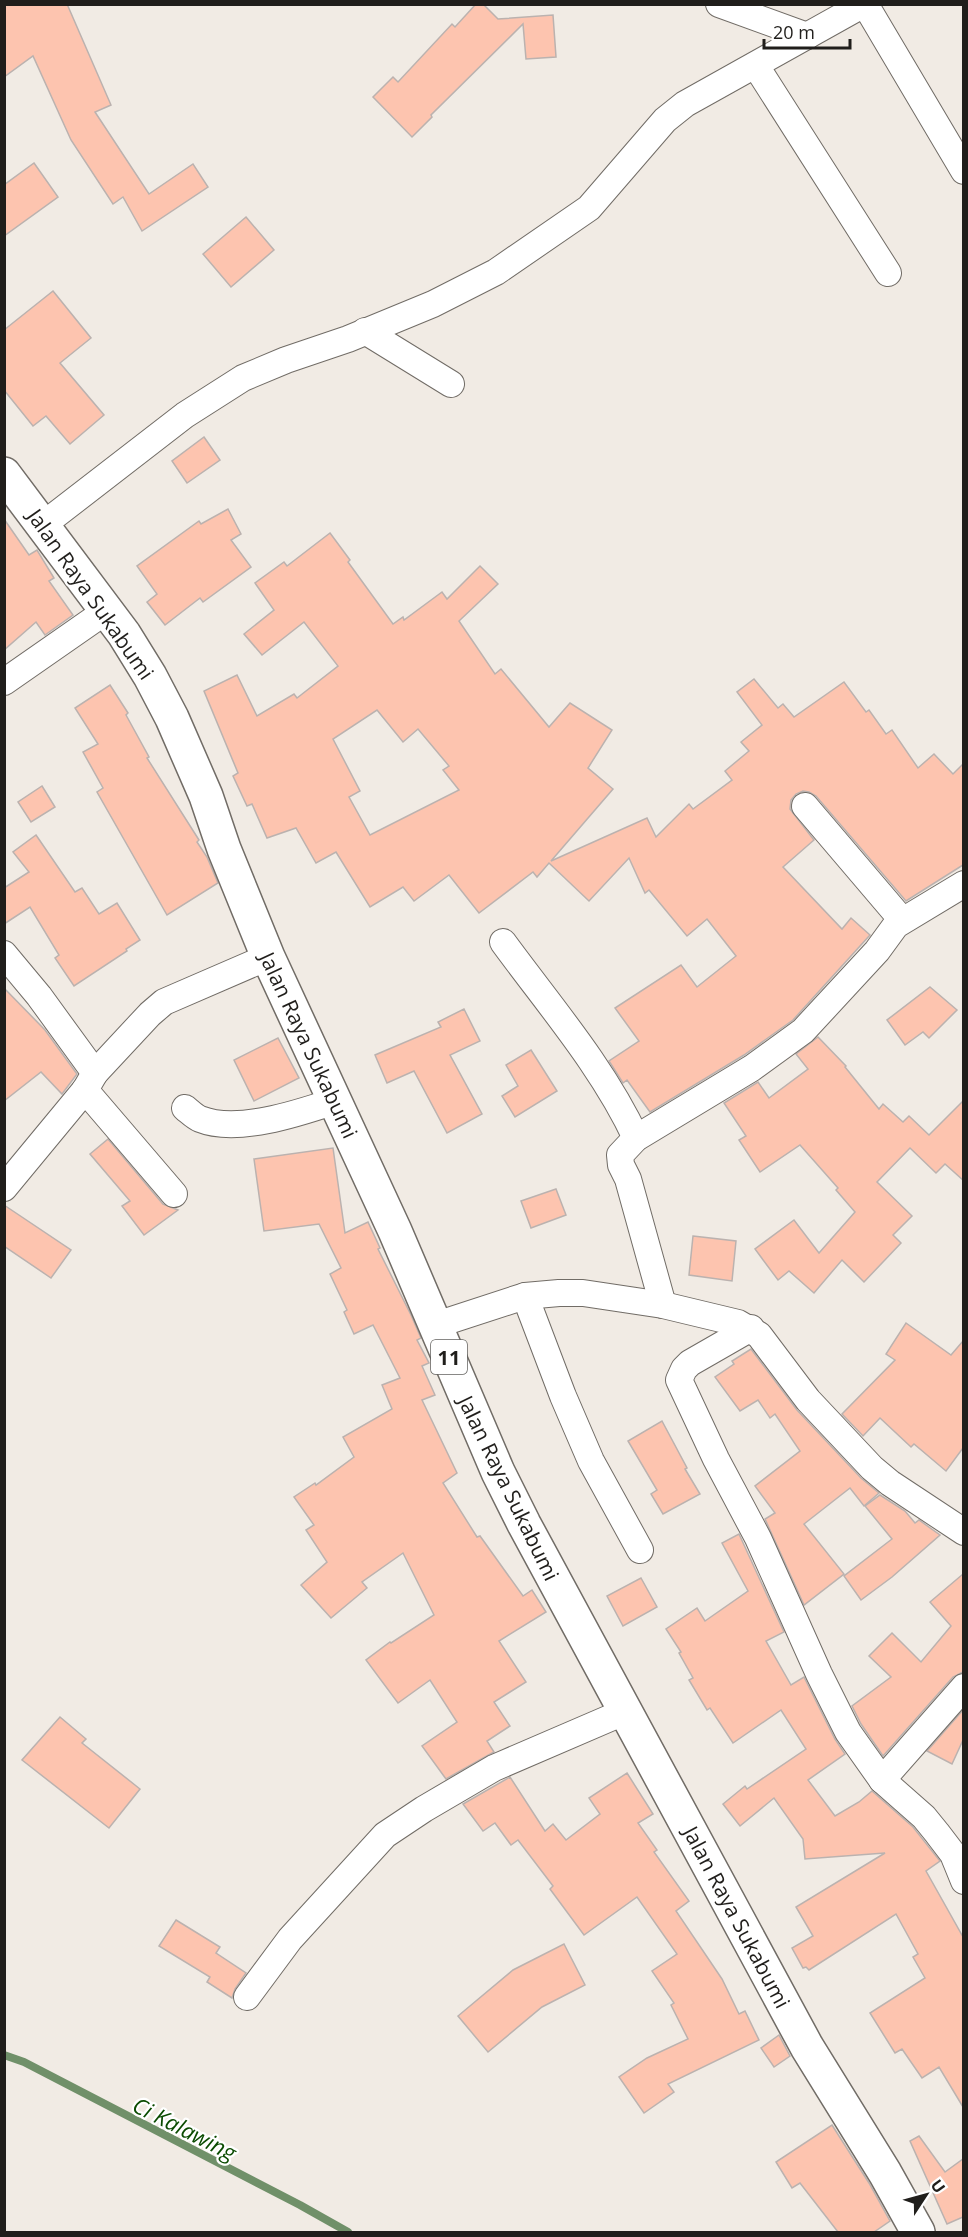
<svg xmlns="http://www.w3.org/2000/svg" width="968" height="2237" viewBox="0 0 968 2237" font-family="'Open Sans',sans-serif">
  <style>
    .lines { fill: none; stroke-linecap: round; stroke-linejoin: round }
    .stream { stroke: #709069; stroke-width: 8 }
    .building { fill: #fdc4af; stroke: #bbb2af; stroke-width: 1.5; fill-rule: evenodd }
    .street-casing { stroke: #716c66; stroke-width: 28 }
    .highway-casing { stroke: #716c66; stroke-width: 36 }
    .street { stroke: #fff; stroke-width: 26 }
    .highway { stroke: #fff; stroke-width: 33 }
    .labels { text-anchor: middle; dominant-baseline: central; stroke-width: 4.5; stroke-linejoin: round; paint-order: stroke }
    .shield { fill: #fff; stroke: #63625f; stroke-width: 1.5 }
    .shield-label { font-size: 20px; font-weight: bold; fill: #201e1b }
    .street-label { font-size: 21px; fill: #201e1b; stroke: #fff }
    .water-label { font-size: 22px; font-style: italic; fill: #0a4b00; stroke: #fff }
  </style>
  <rect width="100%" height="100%" fill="#f1ebe4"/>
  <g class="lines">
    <!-- stream -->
    <path class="stream" d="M4,2055L24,2062L300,2205L348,2232"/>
  </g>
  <!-- building -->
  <g class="building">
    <path d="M4,4H67L111,105L95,112L149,194L193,164L208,187L142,231L123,197L113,204L71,140L33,56L4,77Z"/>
    <path d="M476,4H483L498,19L553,15L556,57L526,59L523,24L431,115L432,117L412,137L373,97L393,77L398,82L452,24L455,27Z"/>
    <path d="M34,163L58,197L4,236V185Z"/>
    <path d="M246,217L274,250L231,287L203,254Z"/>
    <path d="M53,291L91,338L60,363L104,415L70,444L46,416L33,426L4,390V330Z"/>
    <path d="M204,437L220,460L187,483L172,461Z"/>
    <path d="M228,509L241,534L231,540L251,567L203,602L200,598L165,625L147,602L157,594L137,566L199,521L201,524Z"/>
    <path d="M4,519L29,555L37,550L54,578L49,581L73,615L45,635L36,622L4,650Z"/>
    <path d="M330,533L350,560L348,562L393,624L403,617L404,620L442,592L447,599L480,566L498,584L459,621L495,674L501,669L549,727L570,703L612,730L588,768L613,789L551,861L647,818L656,837L689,804L693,809L732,780L725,771L749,751L741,742L762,725L737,692L754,679L778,708L783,704L794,717L844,682L866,712L869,710L886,734L892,730L918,768L934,754L953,774L963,764V865L906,901L816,796L809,792L803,791L796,794L791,800L790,809L814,840L783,867L842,929L851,918L870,935L793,1020L744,1055L650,1112L627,1080L623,1083L609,1061L639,1041L615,1008L681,965L697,987L736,956L707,919L687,936L649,890L645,893L629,858L589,901L549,863L537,877L533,872L479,913L449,875L414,901L403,887L370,907L336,852L316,863L296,828L267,838L252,804L247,806L233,776L238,773L204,691L237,675L257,716L294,694L297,698L338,666L304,622L262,655L244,634L274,610L255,583L284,562L287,566ZM377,710L403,742L418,729L449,766L443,770L459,790L370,835L349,797L360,791L333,739Z"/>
    <path d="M110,685L128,713L126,715L149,757L147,758L199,840L197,842L207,857L218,883L167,915L97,792L103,788L83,752L98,744L75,708Z"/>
    <path d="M42,786L55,807L31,822L18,802Z"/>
    <path d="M36,835L75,892L82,888L99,914L117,903L140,940L126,949L127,951L74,986L55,958L59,955L30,907L4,924V888L29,872L13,852Z"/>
    <path d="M930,987L957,1010L929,1038L923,1032L905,1045L887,1020Z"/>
    <path d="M4,988L45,1030L77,1074L62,1094L41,1072L4,1101Z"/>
    <path d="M464,1009L480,1041L450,1055L482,1114L447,1133L414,1071L387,1083L375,1055L441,1027L438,1022Z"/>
    <path d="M818,1037L846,1066L845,1067L879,1109L883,1104L903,1122L909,1116L929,1135L963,1101V1180L945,1164L936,1173L910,1148L877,1182L912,1216L893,1235L901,1243L864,1282L842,1260L814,1293L789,1271L778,1280L755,1249L794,1220L819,1253L855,1212L836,1190L838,1188L800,1145L760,1172L739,1140L746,1136L724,1103L758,1082L769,1098L808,1069L796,1054Z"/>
    <path d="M278,1038L299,1078L254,1101L234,1060Z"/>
    <path d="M531,1050L557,1091L515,1117L502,1096L518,1086L506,1065Z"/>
    <path d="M108,1139L163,1204L178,1210L144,1235L122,1206L130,1201L90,1154Z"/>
    <path d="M333,1148L345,1233L368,1222L380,1248L378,1249L411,1315L421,1338L417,1340L429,1363L422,1366L435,1395L422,1400L457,1473L443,1483L477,1537L480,1536L523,1596L532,1590L546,1612L499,1641L526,1682L494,1702L510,1726L487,1741L494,1752L446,1779L422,1746L457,1722L430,1680L398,1703L366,1660L390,1642L391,1643L434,1615L403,1553L362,1582L367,1588L331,1618L301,1585L327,1562L306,1530L314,1525L294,1497L315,1483L316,1485L354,1457L343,1437L392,1409L382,1385L400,1378L373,1325L354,1334L344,1312L347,1310L330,1274L341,1268L319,1224L264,1231L254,1159Z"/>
    <path d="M556,1189L566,1215L531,1228L521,1201Z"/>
    <path d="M4,1205L71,1250L51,1278L4,1246Z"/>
    <path d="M693,1236L736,1241L732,1281L689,1275Z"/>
    <path d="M906,1323L951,1355L963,1341V1448L946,1471L914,1444L911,1447L880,1418L863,1436L842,1414L895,1360L886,1354Z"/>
    <path d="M751,1349L797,1410L861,1478L879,1493L864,1506L850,1488L804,1524L844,1574L804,1605L765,1519L775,1513L755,1486L800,1451L775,1414L770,1418L758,1400L740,1411L715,1377L734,1364L732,1361Z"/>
    <path d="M662,1421L687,1468L685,1469L700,1494L663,1514L651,1494L657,1490L628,1441Z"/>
    <path d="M880,1495L905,1511L915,1523L919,1520L940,1535L892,1577L861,1600L844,1576L892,1539L865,1506Z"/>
    <path d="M739,1534L784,1632L766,1641L791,1685L804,1677L835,1739L845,1754L808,1780L835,1816L859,1802L872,1791L913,1827L940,1861L926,1871L963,1937V2107L939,2067L922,2078L902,2049L895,2053L870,2013L925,1978L913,1957L918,1954L896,1914L809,1970L806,1967L803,1968L792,1948L813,1936L796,1907L885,1853L805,1859L803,1839L774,1798L740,1826L723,1804L745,1786L747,1789L806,1749L781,1710L733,1743L710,1708L707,1710L689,1680L693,1678L679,1653L681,1652L666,1629L697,1608L705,1621L748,1591L722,1543Z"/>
    <path d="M963,1574V1672L953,1677L883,1756L861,1724L852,1706L891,1677L869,1656L892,1633L921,1662L951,1626L930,1602Z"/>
    <path d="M641,1578L657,1607L623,1626L607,1596Z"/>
    <path d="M963,1710V1740L952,1764L927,1751Z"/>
    <path d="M60,1717L86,1739L82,1743L140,1789L109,1828L22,1760Z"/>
    <path d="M627,1773L653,1814L638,1823L657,1850L654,1852L689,1901L676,1911L722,1979L739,2014L745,2011L759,2040L668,2084L674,2092L644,2113L619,2077L647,2058L688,2039L671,2005L674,2003L652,1971L677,1954L637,1897L584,1935L550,1889L553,1886L518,1840L511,1845L495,1823L483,1831L463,1804L510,1777L545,1831L553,1824L566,1840L600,1814L589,1798Z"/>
    <path d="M176,1920L220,1947L216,1953L246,1973L235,1989L232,1998L207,1982L210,1977L159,1946Z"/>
    <path d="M564,1944L585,1985L542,2007L488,2052L458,2016L513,1970Z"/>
    <path d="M779,2035L790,2056L774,2067L761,2048Z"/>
    <path d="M832,2125L869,2183L890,2221L874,2232H838L800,2183L792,2188L776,2162Z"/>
    <path d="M919,2136L945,2172L963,2159V2217L947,2224L910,2141Z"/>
  </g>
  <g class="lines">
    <!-- street casing -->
    <g class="street-casing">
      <g id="street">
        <path d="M719,4L807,36"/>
        <path d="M865,4L964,171"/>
        <path d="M756,66L888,273"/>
        <path d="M365,331L451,384"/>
        <path d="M44,524L185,415L243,378L286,360L348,339L433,304L496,272L589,208L665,120L685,104L864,4"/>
        <path d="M4,682L106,611"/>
        <path d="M805,806L902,920"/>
        <path d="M503,942C549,1005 603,1067 636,1138"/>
        <path d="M4,954L39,996L95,1073"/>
        <path d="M85,1090L174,1194"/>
        <path d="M185,1108C190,1112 195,1117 200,1119C237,1134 299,1113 335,1101"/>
        <path d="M4,1188L85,1090L95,1073L150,1014L164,1002L268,957"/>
        <path d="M525,1296L563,1396L591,1461L640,1550"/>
        <path d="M663,1305L628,1179L621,1165L620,1155L636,1138L752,1068L803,1031L877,951L896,925L964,884"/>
        <path d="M436,1325L525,1296L559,1293H583L663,1305L738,1323L759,1335L808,1400L872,1468L890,1483L964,1532"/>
        <path d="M751,1328L690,1363L684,1369L679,1380L716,1459L758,1538L819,1674L848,1732L882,1780L924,1817L937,1833L953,1854L964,1881"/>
        <path d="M882,1780L964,1687"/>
        <path d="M247,1997L290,1939L385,1835L424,1809L494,1768L624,1712"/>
      </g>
    </g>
    <!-- highway casing -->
    <g class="highway-casing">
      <path id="highway" d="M4,474L124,634L150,676L172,718L206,796L224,849L268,957L395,1231L498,1472L524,1524L807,2047L885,2173L918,2232"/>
    </g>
    <!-- street -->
    <use href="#street" class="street"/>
    <!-- highway -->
    <use href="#highway" class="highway"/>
  </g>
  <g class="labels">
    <!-- shield labels -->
    <rect class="shield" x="431" y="1340" width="36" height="34" rx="4.5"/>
    <g class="shield-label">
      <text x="449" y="1357">11</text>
    </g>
    <!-- street labels -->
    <g class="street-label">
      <text transform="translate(91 594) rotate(55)">Jalan Raya Sukabumi</text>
      <text transform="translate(309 1045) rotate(65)">Jalan Raya Sukabumi</text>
      <text transform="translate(509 1488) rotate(64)">Jalan Raya Sukabumi</text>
      <text transform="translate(737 1917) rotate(62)">Jalan Raya Sukabumi</text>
    </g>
    <!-- water labels -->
    <g class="water-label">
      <text transform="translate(185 2128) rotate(27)">Ci Kalawing</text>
    </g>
  </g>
  <!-- border -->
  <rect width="968" height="2237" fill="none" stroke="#201e1b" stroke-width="12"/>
  <!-- north arrow -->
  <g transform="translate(926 2195) rotate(54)" stroke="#ffffff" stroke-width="4.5" paint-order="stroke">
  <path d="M0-4.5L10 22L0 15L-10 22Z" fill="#201e1b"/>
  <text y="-9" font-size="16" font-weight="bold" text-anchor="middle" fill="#201e1b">U</text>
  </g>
  <!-- scale -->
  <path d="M764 39v9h86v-9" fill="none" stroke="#201e1b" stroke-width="3"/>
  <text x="773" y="39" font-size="18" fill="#201e1b" stroke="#ffffff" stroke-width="4.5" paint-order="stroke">20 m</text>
</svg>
